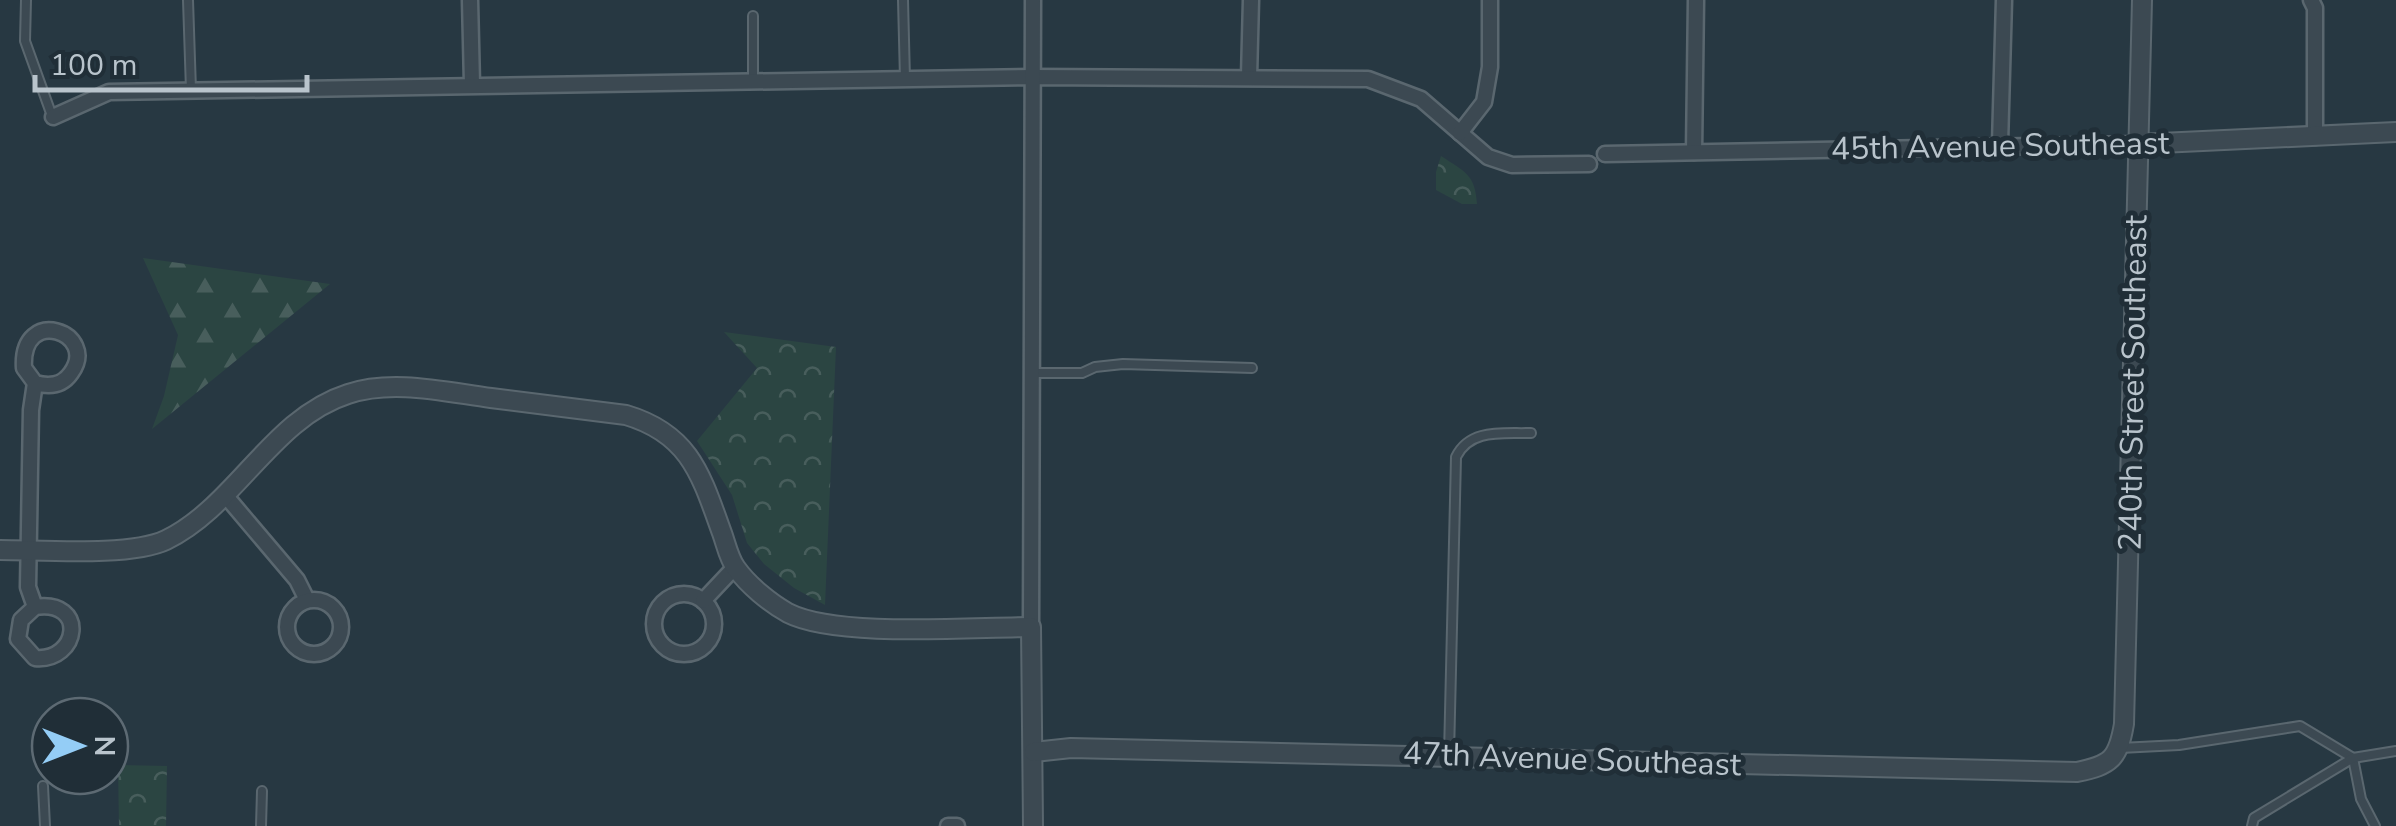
<svg xmlns="http://www.w3.org/2000/svg" width="2396" height="826" viewBox="0 0 2396 826" font-family="'Nunito Sans',sans-serif">
  <style>
    .forest { fill: url(#forest-firs) }
    .park { fill: url(#park-crowns) }
    .lines { fill: none; stroke-linecap: round; stroke-linejoin: round }
    .service-casing { stroke: #5a676f; stroke-width: 12 }
    .minor-casing { stroke: #5a676f; stroke-width: 19 }
    .tertiary-casing { stroke: #5a676f; stroke-width: 22 }
    .service { stroke: #3c4952; stroke-width: 8 }
    .minor { stroke: #3c4952; stroke-width: 14 }
    .tertiary { stroke: #3c4952; stroke-width: 18 }
    .labels { text-anchor: middle; dominant-baseline: central; stroke-width: 10; stroke-linejoin: round; paint-order: stroke }
    .street-label { font-size: 32px; fill: #b9c4cc; stroke: #202e37 }
  </style>
  <defs>
    <pattern id="forest-firs" width="22" height="20" patternUnits="userSpaceOnUse" patternTransform="scale(2.5)"><rect width="22" height="20" fill="#2b4542"/><path d="M5 1l3.5 6h-7zM16 11l3.5 6h-7z" fill="#485e5c"/></pattern>
    <pattern id="park-crowns" width="20" height="18" patternUnits="userSpaceOnUse" patternTransform="scale(2.5)"><rect width="20" height="18" fill="#2b4542"/><path d="M2 6a3 3 0 1 1 6 0M12 15a3 3 0 1 1 6 0" fill="none" stroke="#485e5c"/></pattern>
  </defs>
  <rect width="100%" height="100%" fill="#273842"/>
  <!-- forest -->
  <path class="forest" d="M143,258L330,284L152,429L164,396L178,335Z"/>
  <!-- park -->
  <g class="park">
    <path d="M1441,156C1465,172 1475,174 1477,204H1462L1436,190V172Z"/>
    <path d="M724,332L836,347L825,605L794,588L764,564L747,543L732,495L697,441L757,368Z"/>
    <path d="M118,765L167,766L166,826H119Z"/>
  </g>
  <g class="lines">
    <!-- service casing -->
    <g class="service-casing">
      <g id="service">
        <path d="M26,0L25,41L52,116"/>
        <path d="M188,0L191,90"/>
        <path d="M903,0L905,79"/>
        <path d="M753,16V81"/>
        <path d="M1032,373H1082L1095,367L1123,364L1252,368"/>
        <path d="M2120,748L2179,745L2300,726L2353,758L2361,799L2375,826"/>
        <path d="M1449,755L1456,457C1470,428 1503,434 1531,433"/>
        <path d="M43,786L45,826"/>
        <path d="M261,826L262,791"/>
        <path d="M2252,826L2254,818L2353,758L2396,751"/>
      </g>
    </g>
    <!-- minor casing -->
    <g class="minor-casing">
      <g id="minor">
        <path d="M470,0L472,84"/>
        <path d="M2311,0L2315,8V137"/>
        <path d="M1249,77L1251,0"/>
        <path d="M53,117L109,92L1033,77L1368,79L1421,99L1488,157L1512,165L1589,164"/>
        <path d="M1460,133L1484,102L1490,67V0"/>
        <path d="M2000,144L2004,0"/>
        <path d="M1694,152L1696,0"/>
        <path d="M1605,154L2139,144"/>
        <path d="M35,383L24,368C20,304 100,333 71,373C62,386 49,387 35,383L31,410L28,587L35,607C88,599 79,662 35,658L18,639L21,620L35,607"/>
        <path d="M225,495L297,580L307,600"/>
        <circle cx="684" cy="624" r="30"/>
        <circle cx="314" cy="627" r="27"/>
        <path d="M703,601L735,567"/>
        <path d="M1031,627L1033,0"/>
        <path d="M948,826H957"/>
      </g>
    </g>
    <!-- tertiary casing -->
    <g class="tertiary-casing">
      <g id="tertiary">
        <path d="M2139,144L2396,132"/>
        <path d="M0,550C42,550 130,557 166,540C236,506 272,418 348,394C393,379 445,392 491,398C536,404 581,409 626,415C690,434 701,475 722,533C726,544 729,559 736,568C748,585 770,603 788,613C837,638 972,627 1031,627L1033,826"/>
        <path d="M1034,752L1071,748L2077,772C2111,765 2118,759 2124,724L2142,0"/>
      </g>
    </g>
    <!-- service -->
    <use href="#service" class="service"/>
    <!-- minor -->
    <use href="#minor" class="minor"/>
    <!-- tertiary -->
    <use href="#tertiary" class="tertiary"/>
  </g>
  <g class="labels">
    <!-- street labels -->
    <g class="street-label">
      <text transform="translate(2000 146) rotate(-1)">45th Avenue Southeast</text>
      <text transform="translate(2133 383) rotate(-89)">240th Street Southeast</text>
      <text transform="translate(1572 759) rotate(2)">47th Avenue Southeast</text>
    </g>
  </g>
  <!-- north arrow -->
  <g transform="translate(80 746) rotate(90)"><circle r="48" fill="#202e37" stroke="#5d6a73" stroke-width="2.5"/>
  <path d="M0-8L18 38L0 25L-18 38Z" fill="#94cdf6"/>
  <text y="-15" font-size="28" font-weight="bold" text-anchor="middle" fill="#b9c4cc">N</text>
  </g>
  <!-- scale -->
  <path d="M35 75v15h272v-15" fill="none" stroke="#b9c4cc" stroke-width="5"/>
  <text x="50" y="75" font-size="30" fill="#b9c4cc" stroke="#202e37" stroke-width="8" paint-order="stroke">100 m</text>
</svg>
